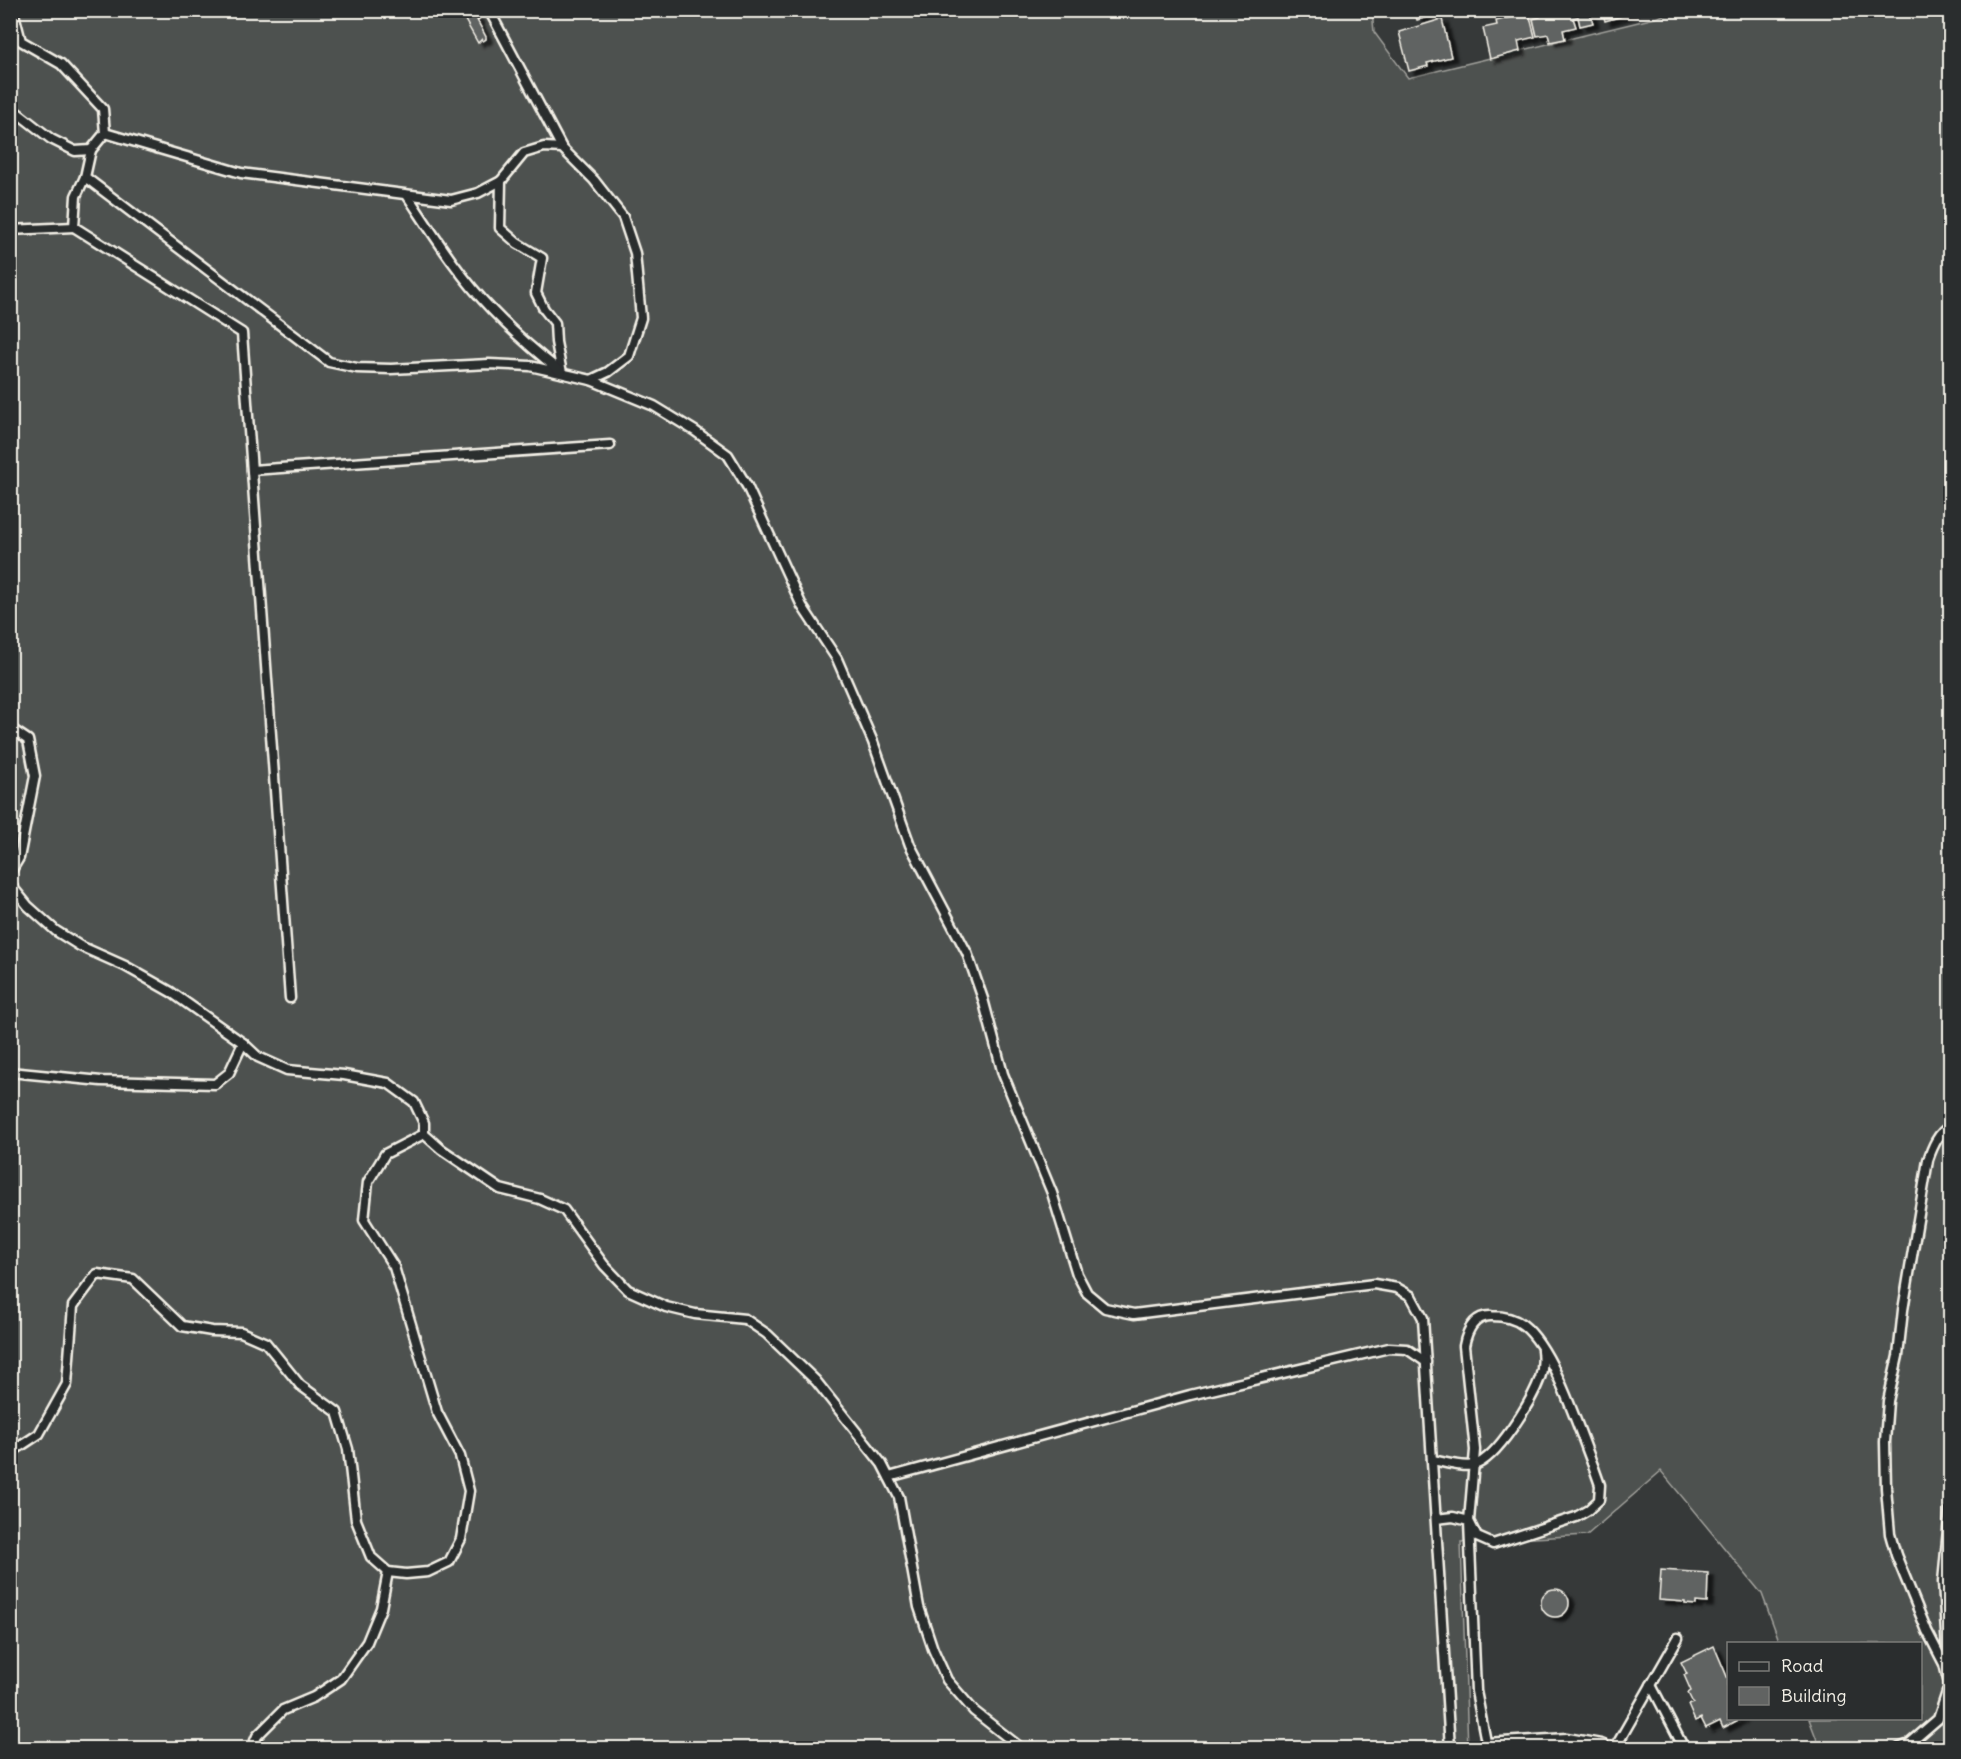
<svg xmlns="http://www.w3.org/2000/svg" width="1961" height="1759" viewBox="0 0 1961 1759" font-family="Delius,sans-serif">
  <style>
    .grass { fill: #4e514f; stroke: #a1a19c; stroke-width: 1.5 }
    .building { fill: #616362; stroke: #f4f1e8; stroke-width: 1.5; filter: url(#shadow) }
    .lines { fill: none; stroke-linecap: round; stroke-linejoin: round }
    .service-casing { stroke: #f4f1e8; stroke-width: 13 }
    .minor-casing { stroke: #f4f1e8; stroke-width: 21 }
    .service { stroke: #2a2d2e; stroke-width: 8 }
    .minor { stroke: #2a2d2e; stroke-width: 16 }
  </style>
  <defs>
    <filter id="shadow"><feDropShadow dx="6" dy="4" stdDeviation="1.5" flood-color="#0009"/></filter>
  </defs>
  <rect width="100%" height="100%" fill="#363939"/>
  <filter id="ink" filterUnits="userSpaceOnUse"><feTurbulence type="fractalNoise" baseFrequency=".0167" numOctaves="2"/><feDisplacementMap in="SourceGraphic" scale="12" xChannelSelector="R" yChannelSelector="G"/><feConvolveMatrix kernelMatrix="1 2 1 2 8 2 1 2 1" color-interpolation-filters="sRGB"/></filter>
  <g filter="url(#ink)">
    <!-- grass -->
    <path class="grass" d="M1372,10L1374,32L1408,78L1659,17L1674,11H1950V1748H1820L1809,1719L1920,1718V1644L1780,1643L1762,1594L1661,1471L1587,1535L1461,1542L1468,1748H11V11Z"/>
    <!-- building -->
    <g class="building">
      <path d="M1414,10H1449V11L1417,20Z"/>
      <path d="M1538,10H1589L1593,23L1580,26L1578,17L1573,18L1576,27L1563,30L1565,39L1550,42L1548,34L1537,36L1533,19L1540,17Z"/>
      <path d="M1602,10H1631L1632,13L1605,21Z"/>
      <path d="M1529,13L1535,37L1518,41L1520,51L1490,59L1483,28L1497,25L1496,21Z"/>
      <path d="M474,15L479,19L477,20L486,37V39L483,41L482,39L478,43L465,20Z"/>
      <path d="M1442,19L1451,57L1427,63L1428,66L1409,71L1399,32Z"/>
      <path d="M1661,1570L1708,1573L1707,1603L1696,1602V1605L1685,1604V1602L1659,1600Z"/>
      <circle cx="1555" cy="1603" r="14"/>
      <path d="M1714,1646L1728,1679V1718H1742L1723,1728L1720,1721L1706,1728L1701,1718L1695,1721L1688,1705L1693,1703L1688,1693L1691,1691L1684,1675L1687,1674L1681,1662Z"/>
    </g>
    <g class="lines">
      <!-- service casing -->
      <g class="service-casing">
        <g id="service">
          <path d="M489,10L562,148"/>
          <path d="M10,107L51,139L75,151L91,150L105,133L103,109L61,64L21,41L13,10"/>
          <path d="M105,133L241,173L451,200L478,193L501,181L524,153L544,147L562,148L594,180L623,217L635,253L641,318L629,356L608,372L591,380"/>
          <path d="M91,150L85,177L329,362L357,368L391,369L489,364L530,366L591,380L654,406L695,431L728,455L747,486L802,606L837,659L873,742L910,845L967,953L983,999L1003,1074L1052,1193L1077,1274L1087,1293L1105,1308L1134,1314L1374,1284L1397,1288L1411,1296L1423,1318L1450,1748"/>
          <path d="M85,177L76,196L74,227L242,333L290,998"/>
          <path d="M501,181L500,228L517,243L542,258L536,293L544,309L555,323L556,342L562,373"/>
          <path d="M407,195C433,234 459,276 492,310C514,333 537,353 561,372"/>
          <path d="M10,230L74,227"/>
          <path d="M252,470L610,445"/>
          <path d="M10,728L28,740L35,776L19,858L10,873"/>
          <path d="M10,884L28,906L56,931L80,946L125,966L171,992L243,1043L258,1057L287,1070L344,1075L388,1083L414,1102L424,1123V1134L385,1154L368,1182L364,1220L394,1267L437,1412L460,1456L469,1491L461,1539L449,1562L428,1572L406,1574L388,1572L371,1557L356,1520L348,1449L337,1412L300,1385L266,1343L241,1332L212,1331L182,1326L133,1279L97,1274L73,1306L67,1384L39,1434L10,1453"/>
          <path d="M10,1072L101,1081L215,1084L229,1073L243,1043"/>
          <path d="M424,1134L441,1149L500,1189L540,1199L564,1210L604,1265L628,1290L666,1307L695,1314L745,1319L767,1334L816,1381L882,1464L899,1497L919,1607L933,1649L947,1680L974,1711L1021,1748"/>
          <path d="M1432,1460C1444,1462 1462,1468 1474,1465C1497,1459 1532,1400 1540,1378C1543,1369 1543,1359 1542,1350"/>
          <path d="M889,1477L1190,1395L1389,1348L1407,1349L1426,1362"/>
          <path d="M1436,1519L1453,1517L1469,1521L1477,1537L1493,1544L1576,1517L1588,1510L1599,1500L1600,1485L1594,1468C1579,1431 1554,1349 1523,1325C1515,1319 1503,1316 1492,1316C1474,1315 1467,1330 1464,1346L1475,1450L1469,1521L1476,1691L1487,1747"/>
          <path d="M1948,1680L1944,1664L1927,1631L1896,1555L1890,1534L1886,1488L1885,1442L1888,1401L1898,1356L1903,1310L1928,1160C1932,1148 1938,1132 1950,1127"/>
          <path d="M1651,1685L1684,1748"/>
          <path d="M252,1748L257,1736L283,1710L314,1697L341,1679L367,1642L381,1608L388,1572"/>
          <path d="M1615,1748L1678,1638"/>
          <path d="M1899,1748L1909,1744L1938,1719L1949,1686L1943,1582L1950,1509"/>
        </g>
      </g>
      <!-- minor casing -->
      <g class="minor-casing">
        <path id="minor" d="M1487,1747L1567,1742L1601,1748"/>
      </g>
      <!-- service -->
      <use href="#service" class="service"/>
      <!-- minor -->
      <use href="#minor" class="minor"/>
    </g>
  </g>
  <!-- margin -->
  <rect width="1961" height="1759" fill="none" stroke="#2a2d2e" stroke-width="36"/>
  <rect x="18" y="18" width="1925" height="1723" fill="none" stroke="#f4f1e8" stroke-width="2" filter="url(#ink)"/>
  <!-- legend -->
  <rect x="1727" y="1642" width="195" height="78" fill="#2a2d2e" stroke="#7b7b78" stroke-width="1.5"/>
  <rect x="1739" y="1662" width="30" height="9" fill="#2a2d2e" stroke="#7b7b78" stroke-width="1.5"/>
  <text x="1781" y="1672" font-size="18" fill="#f4f1e8">Road</text>
  <rect x="1739" y="1687" width="30" height="18" fill="#616362" stroke="#7b7b78" stroke-width="1.5"/>
  <text x="1781" y="1702" font-size="18" fill="#f4f1e8">Building</text>
</svg>
